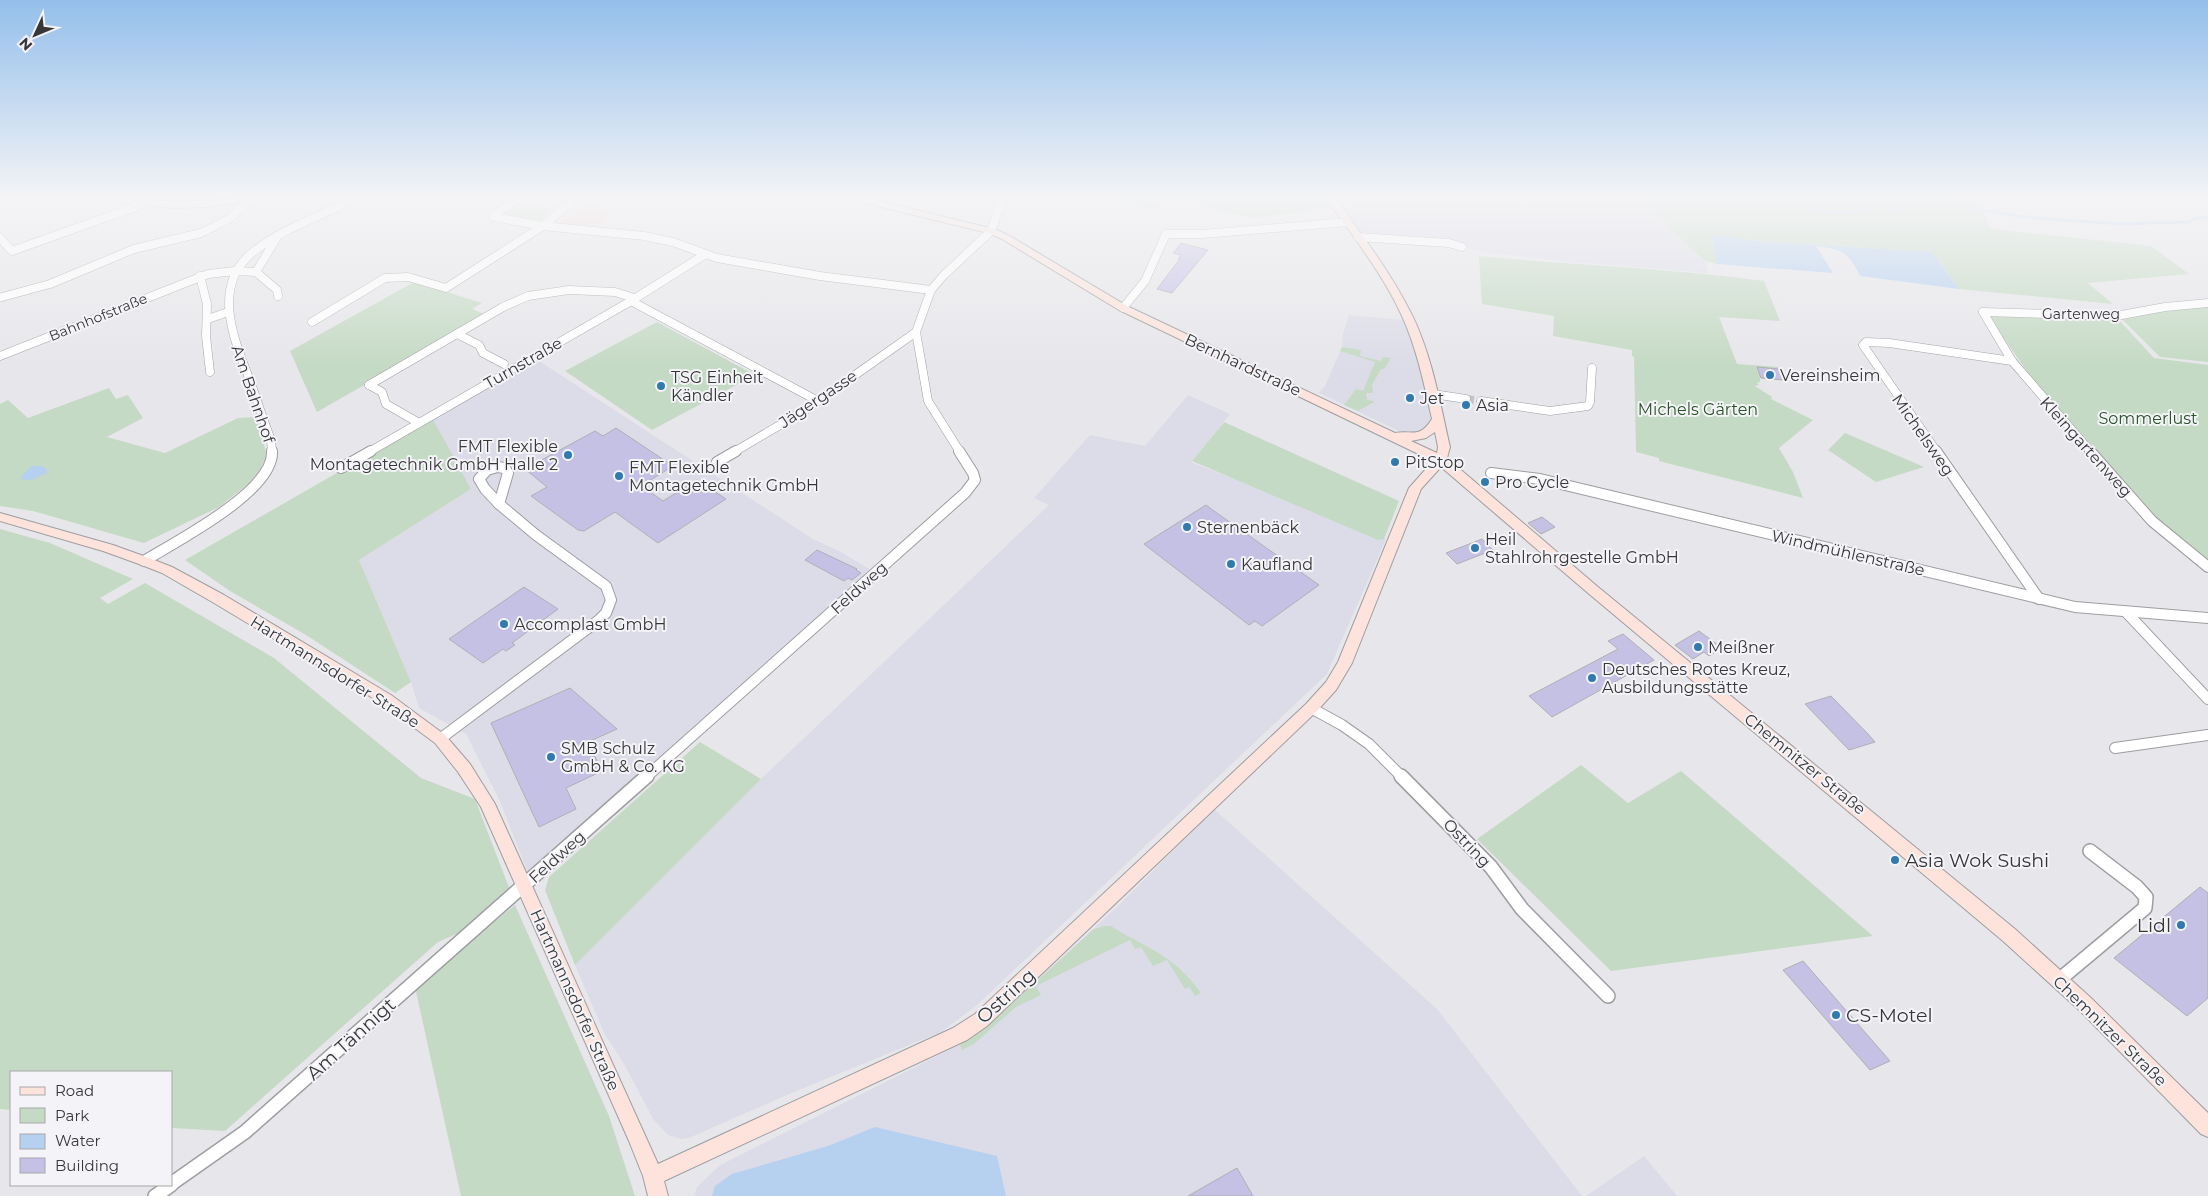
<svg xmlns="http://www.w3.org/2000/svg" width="2208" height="1196" viewBox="0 0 2208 1196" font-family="Montserrat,sans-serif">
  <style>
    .built { fill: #dbdce7 }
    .education { fill: #f1d6d3 }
    .green { fill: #c5dac4 }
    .water { fill: #b6d0ef }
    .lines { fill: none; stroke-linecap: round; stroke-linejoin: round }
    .stream { stroke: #b6d0ef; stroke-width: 3 }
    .building { fill: #c5c1e5; stroke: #afafb3 }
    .street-tunnel { stroke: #c4c4c7; stroke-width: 8; stroke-dasharray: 8 4; stroke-linecap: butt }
    .street-far2-casing { stroke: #9d9ea1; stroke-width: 9 }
    .street-far1-casing { stroke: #9d9ea1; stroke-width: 12 }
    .street-casing { stroke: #9d9ea1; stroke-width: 16 }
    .secondary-casing { stroke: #9d9ea1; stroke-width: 2 }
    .street-far2 { stroke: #fff; stroke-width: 8 }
    .street-far1 { stroke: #fff; stroke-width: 10 }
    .street { stroke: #fff; stroke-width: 13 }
    .secondary { fill: #fde3db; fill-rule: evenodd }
    .poi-dot { fill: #307aae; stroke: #f4f4f8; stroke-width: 2 }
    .labels { text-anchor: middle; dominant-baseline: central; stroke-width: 4; stroke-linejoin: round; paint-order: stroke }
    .far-street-label { font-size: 14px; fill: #373738; stroke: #f4f4f8 }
    .street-label { font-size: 16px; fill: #373738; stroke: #f4f4f8 }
    .poi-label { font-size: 16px; fill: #373738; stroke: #f4f4f8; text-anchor: start }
    .park-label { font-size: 16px; fill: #295229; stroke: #f4f4f8 }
    .near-poi-label { font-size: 19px; fill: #373738; stroke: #f4f4f8; text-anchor: start }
    .near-street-label { font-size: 19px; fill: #373738; stroke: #f4f4f8 }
  </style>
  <rect width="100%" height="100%" fill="#e7e7eb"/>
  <!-- built -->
  <g class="built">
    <path d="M1340,199H1646L1671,230L1705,261L1708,273L1561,261L1484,252L1449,242L1365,237Z"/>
    <path d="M1349,315L1403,320L1421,365L1429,403L1431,424L1418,434L1403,433L1319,393L1325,386L1342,347L1343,333Z"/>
    <path d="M533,357L813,539L839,551L876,573L528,873L499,799L466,734L419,708L411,682L359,560L471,489L431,419Z"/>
    <path d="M1188,395L1230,414L1191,462L1386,539L1327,674L976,1006L941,1032L789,1094L689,1138L681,1139L668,1135L653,1119L623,1062L605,1035L575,965L761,779L1049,505L1034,498L1090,435L1145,446Z"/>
    <path d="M1214,809L1438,1010L1582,1196H694L697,1187L719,1166L732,1159L965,1042L986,1027L1118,906Z"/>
    <path d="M1644,1156L1677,1196H1586Z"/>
  </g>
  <!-- education -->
  <path class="education" d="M582,199H589L622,204L597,229L557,224Z"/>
  <!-- green -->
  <g class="green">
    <path d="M1117,199H1164L1158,209L1115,205Z"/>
    <path d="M1165,199H1332L1338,207L1254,218Z"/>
    <path d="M1646,199H1950L1979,202L1991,229L2151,246L2189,274L2088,283L2113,304L1959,289L1932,252L1768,242L1712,235L1717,264L1705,261L1671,230Z"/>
    <path d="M516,203L554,209L536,224L498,217Z"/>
    <path d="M1479,256C1574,265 1669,268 1764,281L1780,321L1719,317L1737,364L1778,367L1783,380L1760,378V382L1757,383L1759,385L1755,386L1772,397L1771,399L1813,420L1779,448L1793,472L1803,498L1659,461V458L1636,452L1634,357L1632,356V350L1553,336L1554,316L1482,304Z"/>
    <path d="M414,282L482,303L472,309L487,315L317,412L290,351Z"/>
    <path d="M2208,305V362L2160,357L2121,318L2167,308Z"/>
    <path d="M1994,314L2118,319L2154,358L2208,365V562L2160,521L2044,395L1990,319Z"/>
    <path d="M657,322L755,375L652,430L565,371Z"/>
    <path d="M1342,347L1361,350L1360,356L1381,361L1383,357L1391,358L1384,369H1381L1372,385L1373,393H1366L1367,400L1374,401V402L1358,411L1344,405L1356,389L1363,391L1375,362L1340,351Z"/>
    <path d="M109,388L116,399L128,395L143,418L107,437L165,453L238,418L256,417L267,455L256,478L219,507L144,543L33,511L0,506V404L8,400L28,418Z"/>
    <path d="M431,419L435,423L471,489L359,560L411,682L395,693L306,635L230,591L185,560Z"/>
    <path d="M1224,422L1399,501L1384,539L1378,540L1192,461Z"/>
    <path d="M1845,433L1924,467L1876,482L1828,450Z"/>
    <path d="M0,529L50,543L133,579L100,598L108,604L145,583L274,658L421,778L475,799L510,890L459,933L438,942L225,1131L171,1128V1072H11V1110L0,1109Z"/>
    <path d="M700,742L761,779L575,965L545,890L549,877Z"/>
    <path d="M1581,765L1628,803L1681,771L1873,936L1611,971L1477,839Z"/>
    <path d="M515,905L609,1116L635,1196H461L415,987Z"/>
    <path d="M1105,926H1111C1149,950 1173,954 1201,993L1195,996L1189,987L1185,989L1167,960L1153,966L1141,947L1135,949L1130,940L1036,986L1041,995L1016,1007L974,1044L962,1050L960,1045L986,1027L1094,929Z"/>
  </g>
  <!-- water -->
  <g class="water">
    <path d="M1712,235L1768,242L1932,252L1959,289L1860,276C1849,252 1841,249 1816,246L1833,273L1717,264Z"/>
    <path d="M32,466H41L47,469V473L32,480L20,479L24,473Z"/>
    <path d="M875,1127L997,1156L1006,1196H712L715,1186L732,1174L828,1146Z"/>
  </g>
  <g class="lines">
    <!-- stream -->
    <path class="stream" d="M1720,199L1727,201H1773L1825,211H1860L1877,206L1901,209L1943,204L2034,218L2121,224L2189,222L2194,219L2208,217"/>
  </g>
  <!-- building -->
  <g class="building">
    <path d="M1181,243L1208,250L1172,293L1157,289L1180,259H1178L1181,255L1173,253Z"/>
    <path d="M1757,367L1779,369L1783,380L1761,378Z"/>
    <path d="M616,428L673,466L641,486L663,501L697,480L726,499L658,543L615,512L584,531L578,530L531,496L547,487L525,469L595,431L603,436Z"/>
    <path d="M1206,505L1214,511L1319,585L1262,626L1255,621L1249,625L1144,544Z"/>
    <path d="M1542,517L1555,527L1541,534L1528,523Z"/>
    <path d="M1482,539L1493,550L1457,564L1446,553Z"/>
    <path d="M817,550L857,569L856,570L861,573L852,580L848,578L844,581L805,560Z"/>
    <path d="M524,587L558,609L512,643L515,645L506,651L503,649L483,663L449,639Z"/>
    <path d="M1699,631L1722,648L1709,656L1704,652L1693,659L1675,645Z"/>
    <path d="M1623,634L1654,660L1552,717L1529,696L1618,649L1608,641Z"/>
    <path d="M570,688L617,729L588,742L602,771L566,788L576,809L539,827L491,723Z"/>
    <path d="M1831,696L1868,734L1875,742L1849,750L1805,704Z"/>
    <path d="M2200,887L2208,893V998L2187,1016L2114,958Z"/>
    <path d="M1803,961L1890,1061L1870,1070L1783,970Z"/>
    <path d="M1237,1168L1253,1196H1188Z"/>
  </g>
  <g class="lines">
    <!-- street-tunnel -->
    <path class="street-tunnel" d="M1466,399L1481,401"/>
    <!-- street-far2 casing -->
    <g class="street-far2-casing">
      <g id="street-far2">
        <path d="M516,200L495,214L494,217L543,226L644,236L673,242L717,258L820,276L931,290"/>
        <path d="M1358,237L1449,243L1462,247"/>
        <path d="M0,238L12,251L149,202"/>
        <path d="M256,272L276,239"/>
        <path d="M200,276L207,304L206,336L210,372"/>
        <path d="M2,297L50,284L134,249L201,233L229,219L250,199"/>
        <path d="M631,301L818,401"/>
        <path d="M1123,308L1145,281L1166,234H1202L1348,222"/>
        <path d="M1983,312L2012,361L2091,452"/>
        <path d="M1983,312L2116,316L2165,307L2208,303"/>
        <path d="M208,319L228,312"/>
        <path d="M312,322L385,278L408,277L446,288L543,226L575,199"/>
        <path d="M457,334L479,345L483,353L504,364"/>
        <path d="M0,356L208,274L235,271L256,272L277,290L278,296"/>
        <path d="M369,385L503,307L528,296L569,290L615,292L634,298"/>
        <path d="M369,385L382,392L386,404L419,423"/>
        <path d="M1433,394L1466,399"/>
        <path d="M1481,401L1550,411L1588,406L1590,402L1592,368"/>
        <path d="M272,452L271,440C264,422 258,404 252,386C236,344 209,287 253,252C282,229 321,216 354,199"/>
        <path d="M369,452L631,301L704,255"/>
        <path d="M734,452L807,409L916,332"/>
        <path d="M960,452L928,401L916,332L931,290L943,276L991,231L1002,199"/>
        <path d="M1937,452L1863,345L1866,342L1889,343L2012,361"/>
      </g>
    </g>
    <!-- street-far1 casing -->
    <g class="street-far1-casing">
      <g id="street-far1">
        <path d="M1936,451L2039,599"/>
        <path d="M2090,451L2152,521L2208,567"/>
        <path d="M717,462L736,451"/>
        <path d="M497,467L505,468L508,473L499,504L485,489L479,479L487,470Z"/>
        <path d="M341,468L371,451"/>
        <path d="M1491,473L1540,479L2075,607L2208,618"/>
        <path d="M144,561C175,542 275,491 272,451"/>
        <path d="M2126,612L2208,699"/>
        <path d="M1311,708L1342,725L1369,744L1402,777"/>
        <path d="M440,739L599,620L606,613L611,600L606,586L536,535L499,504"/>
        <path d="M2115,748L2208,735"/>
        <path d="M646,777L965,493L975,480L973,473L959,451"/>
      </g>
    </g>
    <!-- street casing -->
    <g class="street-casing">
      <g id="street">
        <path d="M1401,776L1491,867L1522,909L1608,996"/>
        <path d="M2059,980L2145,908L2146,897L2137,887L2090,851"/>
        <path d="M171,1184L245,1132L647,776"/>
        <path d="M155,1196L171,1185"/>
      </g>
    </g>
    <!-- secondary casing -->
    <g class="secondary-casing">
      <g id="secondary">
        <path d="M113,199H140L173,202L247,199L242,202L207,207L173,208L118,202Z"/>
        <path d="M856,199H870L994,229L1008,235L1127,306L1395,433C1413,430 1419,439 1432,419C1424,384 1417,349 1402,316C1383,274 1353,237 1327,199H1336C1363,236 1391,273 1412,315C1432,356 1440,403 1450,447L1447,458L1598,587L2015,929L2091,998L2208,1113V1137L2201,1134L2079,1010L2003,941L1588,593L1441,467L1421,489L1352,663L1336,690L1316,712L987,1026L967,1040L664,1181L668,1196H648L643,1176L629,1141L481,807L458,772L435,743L381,703L214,603L162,573L139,564L103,551L0,521V513L113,545L149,558L172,567L224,595L391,695L445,735L470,764L495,804L658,1164L953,1028L975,1014L1306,704L1326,682L1338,662L1409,488L1433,461L1119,310L1002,239L988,233L857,201ZM1435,432L1438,447L1437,453L1411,441L1426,438Z"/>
      </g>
    </g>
    <!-- street-far2 -->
    <use href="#street-far2" class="street-far2"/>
    <!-- street-far1 -->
    <use href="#street-far1" class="street-far1"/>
    <!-- street -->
    <use href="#street" class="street"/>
    <!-- secondary -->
    <use href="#secondary" class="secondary"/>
  </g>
  <!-- sky -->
  <linearGradient id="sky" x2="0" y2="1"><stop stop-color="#94bfeb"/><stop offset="0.54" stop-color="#f4f4f6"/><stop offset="1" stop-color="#f4f4f6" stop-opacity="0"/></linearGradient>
  <rect width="2208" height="366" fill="url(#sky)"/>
  <!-- markers -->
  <g class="poi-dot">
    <circle cx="1770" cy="375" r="5"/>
    <circle cx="661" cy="386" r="5"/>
    <circle cx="1410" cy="398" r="5"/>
    <circle cx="1466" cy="405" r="5"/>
    <circle cx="568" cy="455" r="5"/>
    <circle cx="1395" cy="462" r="5"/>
    <circle cx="619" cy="476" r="5"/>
    <circle cx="1485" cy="482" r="5"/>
    <circle cx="1187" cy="527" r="5"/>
    <circle cx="1475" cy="548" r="5"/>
    <circle cx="1231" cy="564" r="5"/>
    <circle cx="504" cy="624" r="5"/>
    <circle cx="1698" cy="647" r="5"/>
    <circle cx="1592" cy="678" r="5"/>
    <circle cx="551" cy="757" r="5"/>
    <circle cx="1895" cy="860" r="5"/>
    <circle cx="2181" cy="925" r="5"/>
    <circle cx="1836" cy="1015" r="5"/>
  </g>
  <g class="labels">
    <!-- far-street labels -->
    <g class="far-street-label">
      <text x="2081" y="314">Gartenweg</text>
      <text transform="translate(98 317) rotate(-22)">Bahnhofstraße</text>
    </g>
    <!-- street labels -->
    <g class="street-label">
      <text transform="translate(523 363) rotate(-30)">Turnstraße</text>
      <text transform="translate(1243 365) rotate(25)">Bernhardstraße</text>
      <text transform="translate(253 394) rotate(71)">Am Bahnhof</text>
      <text transform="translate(818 399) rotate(-34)">Jägergasse</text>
      <text transform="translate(1923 435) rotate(55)">Michelsweg</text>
      <text transform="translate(2086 447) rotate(48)">Kleingartenweg</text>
      <text transform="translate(1848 553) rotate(13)">Windmühlenstraße</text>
      <text transform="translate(859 588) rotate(-42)">Feldweg</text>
      <text transform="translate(335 672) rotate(32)">Hartmannsdorfer Straße</text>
      <text transform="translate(1805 764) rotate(39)">Chemnitzer Straße</text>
      <text transform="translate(1467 843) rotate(46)">Ostring</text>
      <text transform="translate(557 857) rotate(-42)">Feldweg</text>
      <text transform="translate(575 1000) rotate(66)">Hartmannsdorfer Straße</text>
      <text transform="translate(2110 1031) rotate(44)">Chemnitzer Straße</text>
    </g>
    <!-- poi labels -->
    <g class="poi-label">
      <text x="1780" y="375">Vereinsheim</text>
      <text x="671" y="377">TSG Einheit<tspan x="671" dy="18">Kändler</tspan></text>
      <text x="1420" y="398">Jet</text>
      <text x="1476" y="405">Asia</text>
      <text x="558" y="446" text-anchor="end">FMT Flexible<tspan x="558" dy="18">Montagetechnik GmbH Halle 2</tspan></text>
      <text x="1405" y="462">PitStop</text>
      <text x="629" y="467">FMT Flexible<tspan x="629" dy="18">Montagetechnik GmbH</tspan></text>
      <text x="1495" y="482">Pro Cycle</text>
      <text x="1197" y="527">Sternenbäck</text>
      <text x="1485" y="539">Heil<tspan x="1485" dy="18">Stahlrohrgestelle GmbH</tspan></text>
      <text x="1241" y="564">Kaufland</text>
      <text x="514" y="624">Accomplast GmbH</text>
      <text x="1708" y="647">Meißner</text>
      <text x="1602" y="669">Deutsches Rotes Kreuz,<tspan x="1602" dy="18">Ausbildungsstätte</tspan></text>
      <text x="561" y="748">SMB Schulz<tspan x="561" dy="18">GmbH &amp; Co. KG</tspan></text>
    </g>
    <!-- park labels -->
    <g class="park-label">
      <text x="1698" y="409">Michels Gärten</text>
      <text x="2148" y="418">Sommerlust</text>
    </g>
    <!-- near-poi labels -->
    <g class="near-poi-label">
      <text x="1905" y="860">Asia Wok Sushi</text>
      <text x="2171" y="925" text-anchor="end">Lidl</text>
      <text x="1846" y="1015">CS-Motel</text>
    </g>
    <!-- near-street labels -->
    <g class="near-street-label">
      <text transform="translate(1006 996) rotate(-42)">Ostring</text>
      <text transform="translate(351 1039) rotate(-42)">Am Tännigt</text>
    </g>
  </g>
  <!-- legend -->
  <rect x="10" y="1071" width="162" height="115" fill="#f4f4f8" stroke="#a8a8ab"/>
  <rect x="20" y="1087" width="25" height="8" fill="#fde3db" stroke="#a8a8ab"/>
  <text x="55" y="1096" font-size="15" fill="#373738">Road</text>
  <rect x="20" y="1108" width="25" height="15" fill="#c5dac4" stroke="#a8a8ab"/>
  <text x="55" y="1121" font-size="15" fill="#373738">Park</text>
  <rect x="20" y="1134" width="25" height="15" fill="#b6d0ef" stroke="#a8a8ab"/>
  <text x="55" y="1146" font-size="15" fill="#373738">Water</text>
  <rect x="20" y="1158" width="25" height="15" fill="#c5c1e5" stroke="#a8a8ab"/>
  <text x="55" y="1171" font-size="15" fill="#373738">Building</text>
  <!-- north arrow -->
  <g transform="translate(35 35) rotate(226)" stroke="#f4f4f8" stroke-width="4" paint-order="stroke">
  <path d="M0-4L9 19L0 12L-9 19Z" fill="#373738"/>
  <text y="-8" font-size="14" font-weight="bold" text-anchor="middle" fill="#373738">N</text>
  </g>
</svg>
